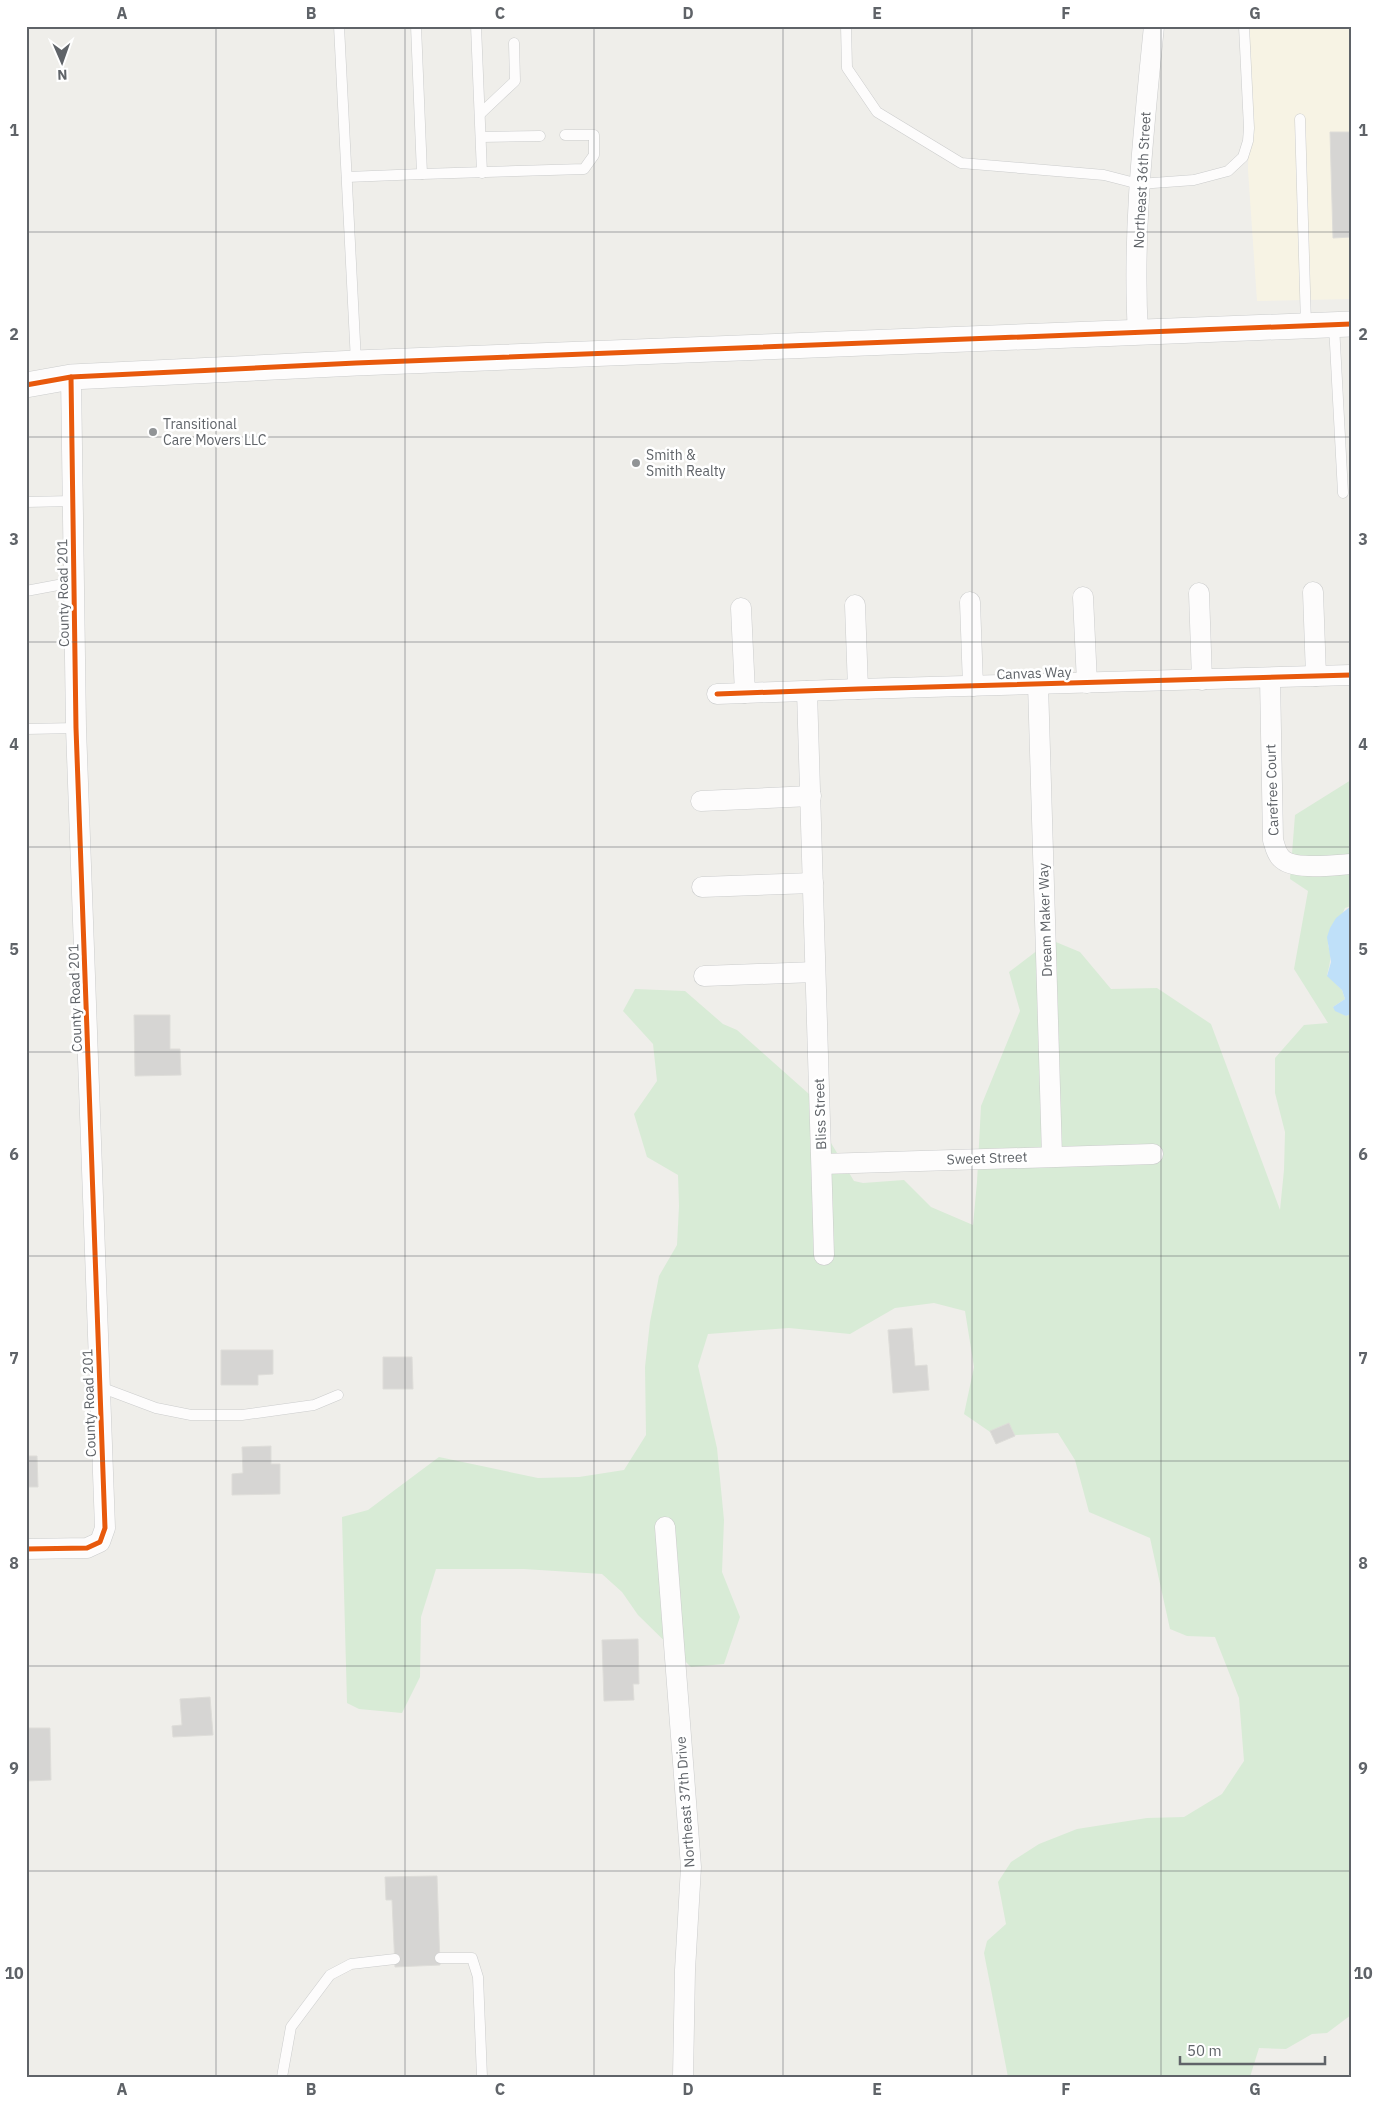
<svg xmlns="http://www.w3.org/2000/svg" width="1377" height="2103" viewBox="0 0 1377 2103" font-family="'IBM Plex Sans',sans-serif">
  <style>
    .commercial { fill: #f7f3e4 }
    .green { fill: #d8ebd6 }
    .water { fill: #bfe0f9 }
    .building { fill: #d6d5d3; stroke: #deddd9 }
    .lines { fill: none; stroke-linecap: round; stroke-linejoin: round }
    .service-casing { stroke: #cbcccc; stroke-width: 11 }
    .minor-casing { stroke: #cbcccc; stroke-width: 21 }
    .tertiary-casing { stroke: #cbcccc; stroke-width: 26 }
    .service { stroke: #fdfcfc; stroke-width: 10 }
    .minor { stroke: #fdfcfc; stroke-width: 20 }
    .tertiary { stroke: #fdfcfc; stroke-width: 25 }
    .cycleway-casing { stroke: #fff; stroke-width: 8 }
    .cycleway { stroke: #e8590c; stroke-width: 5 }
    .grid { fill: none; stroke: #5f6368; stroke-width: 1; stroke-opacity: 0.55 }
    .poi-dot { fill: #919496; stroke: #fff; stroke-width: 2 }
    .labels { text-anchor: middle; dominant-baseline: central; stroke-width: 5; stroke-linejoin: round; paint-order: stroke }
    .street-label { font-size: 14px; fill: #5f6368; stroke: #fff }
    .poi-label { font-size: 14px; fill: #5f6368; stroke: #fff; text-anchor: start }
    .neatline { fill: none; stroke: #5f6368; stroke-width: 2 }
    .grid-label { font-size: 16px; text-anchor: middle; font-weight: bold; fill: #5f6368 }
  </style>
  <rect width="100%" height="100%" fill="#efeeea"/>
  <!-- commercial -->
  <path class="commercial" d="M1249,26H1351V299L1257,301L1248,170Z"/>
  <!-- green -->
  <path class="green" d="M1351,780V906L1345,908L1328,945C1332,956 1330,964 1327,975L1342,990L1345,999L1333,1007L1346,1016L1351,1014V2015L1327,2033L1312,2034L1286,2049L1259,2048L1250,2077H1008L984,1953L987,1941L1006,1924L998,1882L1011,1862L1039,1844L1077,1829L1147,1818L1184,1817L1222,1794L1244,1761L1239,1698L1215,1637L1187,1636L1170,1629L1150,1538L1089,1512L1075,1460L1058,1433L996,1436L964,1414L974,1367L965,1311L934,1303L895,1308L850,1334L789,1328L708,1334L698,1366L717,1448L724,1520L722,1572L740,1617L724,1664L691,1667L638,1615L622,1592L602,1574L524,1569H436L421,1617L420,1677L402,1713L359,1709L347,1703L342,1517L368,1510L439,1457L538,1478L579,1477L624,1470L646,1435L645,1367L650,1322L659,1276L677,1245L679,1206L678,1175L647,1157L634,1114L657,1081L653,1044L623,1011L635,989L685,991L723,1024L737,1030L809,1094L817,1130L828,1138L854,1181L863,1183L904,1180L931,1207L973,1225L977,1182L981,1106L1020,1011L1009,972L1051,940L1080,952L1111,989L1157,988L1211,1024L1280,1210L1284,1170L1285,1132L1275,1093V1058L1304,1025L1328,1023L1294,969L1308,891L1290,879L1295,815Z"/>
  <!-- water -->
  <path class="water" d="M1351,906V1014L1346,1016L1335,1011L1333,1007L1345,999L1342,990L1327,976L1331,962L1327,937L1330,928L1336,918Z"/>
  <!-- building -->
  <g class="building">
    <path d="M1330,132H1351V237L1333,238Z"/>
    <path d="M134,1015H170V1049H180L181,1075L135,1076Z"/>
    <path d="M912,1328L915,1366L927,1365L929,1390L893,1393L888,1330Z"/>
    <path d="M221,1350H273V1374L258,1375V1385H221Z"/>
    <path d="M383,1357H412L413,1389H383Z"/>
    <path d="M1009,1423L1015,1436L996,1444L990,1431Z"/>
    <path d="M271,1446V1464H280V1494L232,1495V1474L243,1473L242,1447Z"/>
    <path d="M26,1456H37L38,1487H26Z"/>
    <path d="M638,1639L639,1684H633L634,1700L604,1701L602,1640Z"/>
    <path d="M210,1697L213,1735L173,1737L172,1726L182,1725L180,1699Z"/>
    <path d="M26,1728H50L51,1780L26,1781Z"/>
    <path d="M437,1876L440,1965L395,1967L392,1900H386L385,1877Z"/>
  </g>
  <g class="lines">
    <!-- service casing -->
    <g class="service-casing">
      <g id="service">
        <path d="M339,26L356,362"/>
        <path d="M476,26L482,173"/>
        <path d="M846,26L847,68L877,112L961,163L1104,175L1139,184L1194,180L1228,171L1243,157L1248,141L1249,128L1244,26"/>
        <path d="M480,114L515,81L514,43"/>
        <path d="M1300,119L1306,325"/>
        <path d="M481,137L540,136"/>
        <path d="M422,174L584,169L594,155V135H565"/>
        <path d="M347,177L422,174L416,26"/>
        <path d="M1334,325L1343,493"/>
        <path d="M26,502L73,501"/>
        <path d="M26,591L74,582"/>
        <path d="M26,729L76,728"/>
        <path d="M100,1387L156,1408L191,1415H242L314,1405L338,1395"/>
        <path d="M440,1958H472L478,1977L482,2077"/>
        <path d="M282,2077L291,2027L330,1975L351,1964L395,1959"/>
      </g>
    </g>
    <!-- minor casing -->
    <g class="minor-casing">
      <g id="minor">
        <path d="M1138,334C1132,231 1144,128 1154,26"/>
        <path d="M1313,592L1316,676"/>
        <path d="M1199,593L1202,680"/>
        <path d="M1083,597L1087,683"/>
        <path d="M970,602L973,686"/>
        <path d="M855,605L858,689"/>
        <path d="M741,608L745,693"/>
        <path d="M1270,678L1273,840C1275,846 1276,853 1281,858C1293,871 1334,865 1351,864"/>
        <path d="M1038,684L1052,1156"/>
        <path d="M807,691L824,1255"/>
        <path d="M717,694L858,689L1351,675"/>
        <path d="M701,801L811,796"/>
        <path d="M702,887L813,883"/>
        <path d="M704,976L815,972"/>
        <path d="M822,1164L1153,1154"/>
        <path d="M665,1527L691,1867L685,1970L683,2077"/>
        <path d="M26,1549L87,1548L100,1542L105,1528L76,728L71,377"/>
      </g>
    </g>
    <!-- tertiary casing -->
    <g class="tertiary-casing">
      <path id="tertiary" d="M26,385L71,377L356,363L1351,324"/>
    </g>
    <!-- service -->
    <use href="#service" class="service"/>
    <!-- minor -->
    <use href="#minor" class="minor"/>
    <!-- tertiary -->
    <use href="#tertiary" class="tertiary"/>
    <!-- cycleway casing -->
    <g class="cycleway-casing">
      <g id="cycleway">
        <path d="M26,385L71,377L356,363L1351,324"/>
        <path d="M717,694L858,689L1351,675"/>
        <path d="M26,1549L87,1548L100,1542L105,1528L76,728L71,377"/>
      </g>
    </g>
    <!-- cycleway -->
    <use href="#cycleway" class="cycleway"/>
  </g>
  <!-- grid -->
  <path class="grid" d="M216,26V2077M405,26V2077M594,26V2077M783,26V2077M972,26V2077M1161,26V2077M26,232H1351M26,437H1351M26,642H1351M26,847H1351M26,1052H1351M26,1256H1351M26,1461H1351M26,1666H1351M26,1871H1351"/>
  <!-- markers -->
  <g class="poi-dot">
    <circle cx="153" cy="432" r="5"/>
    <circle cx="636" cy="463" r="5"/>
  </g>
  <g class="labels">
    <!-- street labels -->
    <g class="street-label">
      <text transform="translate(1142 180) rotate(-87)">Northeast 36th Street</text>
      <text transform="translate(63 593) rotate(-91)">County Road 201</text>
      <text transform="translate(1034 673) rotate(-2)">Canvas Way</text>
      <text transform="translate(1272 790) rotate(-92)">Carefree Court</text>
      <text transform="translate(1045 920) rotate(-92)">Dream Maker Way</text>
      <text transform="translate(75 998) rotate(-92)">County Road 201</text>
      <text transform="translate(820 1114) rotate(-92)">Bliss Street</text>
      <text transform="translate(987 1158) rotate(-2)">Sweet Street</text>
      <text transform="translate(89 1403) rotate(-92)">County Road 201</text>
      <text transform="translate(685 1802) rotate(-94)">Northeast 37th Drive</text>
    </g>
    <!-- poi labels -->
    <g class="poi-label">
      <text x="163" y="424">Transitional<tspan x="163" dy="16">Care Movers LLC</tspan></text>
      <text x="646" y="455">Smith &amp;<tspan x="646" dy="16">Smith Realty</tspan></text>
    </g>
  </g>
  <!-- border -->
  <rect width="1377" height="2103" fill="none" stroke="#ffffff" stroke-width="55"/>
  <!-- north arrow -->
  <g transform="translate(62 62) rotate(178)" stroke="#ffffff" stroke-width="4" paint-order="stroke">
  <path d="M0-4L9 19L0 12L-9 19Z" fill="#5f6368"/>
  <text y="-8" font-size="14" font-weight="bold" text-anchor="middle" fill="#5f6368">N</text>
  </g>
  <!-- scale -->
  <path d="M1180 2056v8h145v-8" fill="none" stroke="#5f6368" stroke-width="2.5"/>
  <text x="1187" y="2056" font-size="15" fill="#5f6368" stroke="#ffffff" stroke-width="4" paint-order="stroke">50 m</text>
  <rect x="28" y="28" width="1322" height="2048" class="neatline"/>
  <g class="grid-label">
    <text x="122" y="19">A</text>
    <text x="311" y="19">B</text>
    <text x="500" y="19">C</text>
    <text x="688" y="19">D</text>
    <text x="877" y="19">E</text>
    <text x="1066" y="19">F</text>
    <text x="1255" y="19">G</text>
    <text x="14" y="136">1</text>
    <text x="1363" y="136">1</text>
    <text x="14" y="340">2</text>
    <text x="1363" y="340">2</text>
    <text x="14" y="545">3</text>
    <text x="1363" y="545">3</text>
    <text x="14" y="750">4</text>
    <text x="1363" y="750">4</text>
    <text x="14" y="955">5</text>
    <text x="1363" y="955">5</text>
    <text x="14" y="1160">6</text>
    <text x="1363" y="1160">6</text>
    <text x="14" y="1364">7</text>
    <text x="1363" y="1364">7</text>
    <text x="14" y="1569">8</text>
    <text x="1363" y="1569">8</text>
    <text x="14" y="1774">9</text>
    <text x="1363" y="1774">9</text>
    <text x="14" y="1979">10</text>
    <text x="1363" y="1979">10</text>
    <text x="122" y="2095">A</text>
    <text x="311" y="2095">B</text>
    <text x="500" y="2095">C</text>
    <text x="688" y="2095">D</text>
    <text x="877" y="2095">E</text>
    <text x="1066" y="2095">F</text>
    <text x="1255" y="2095">G</text>
  </g>
</svg>
